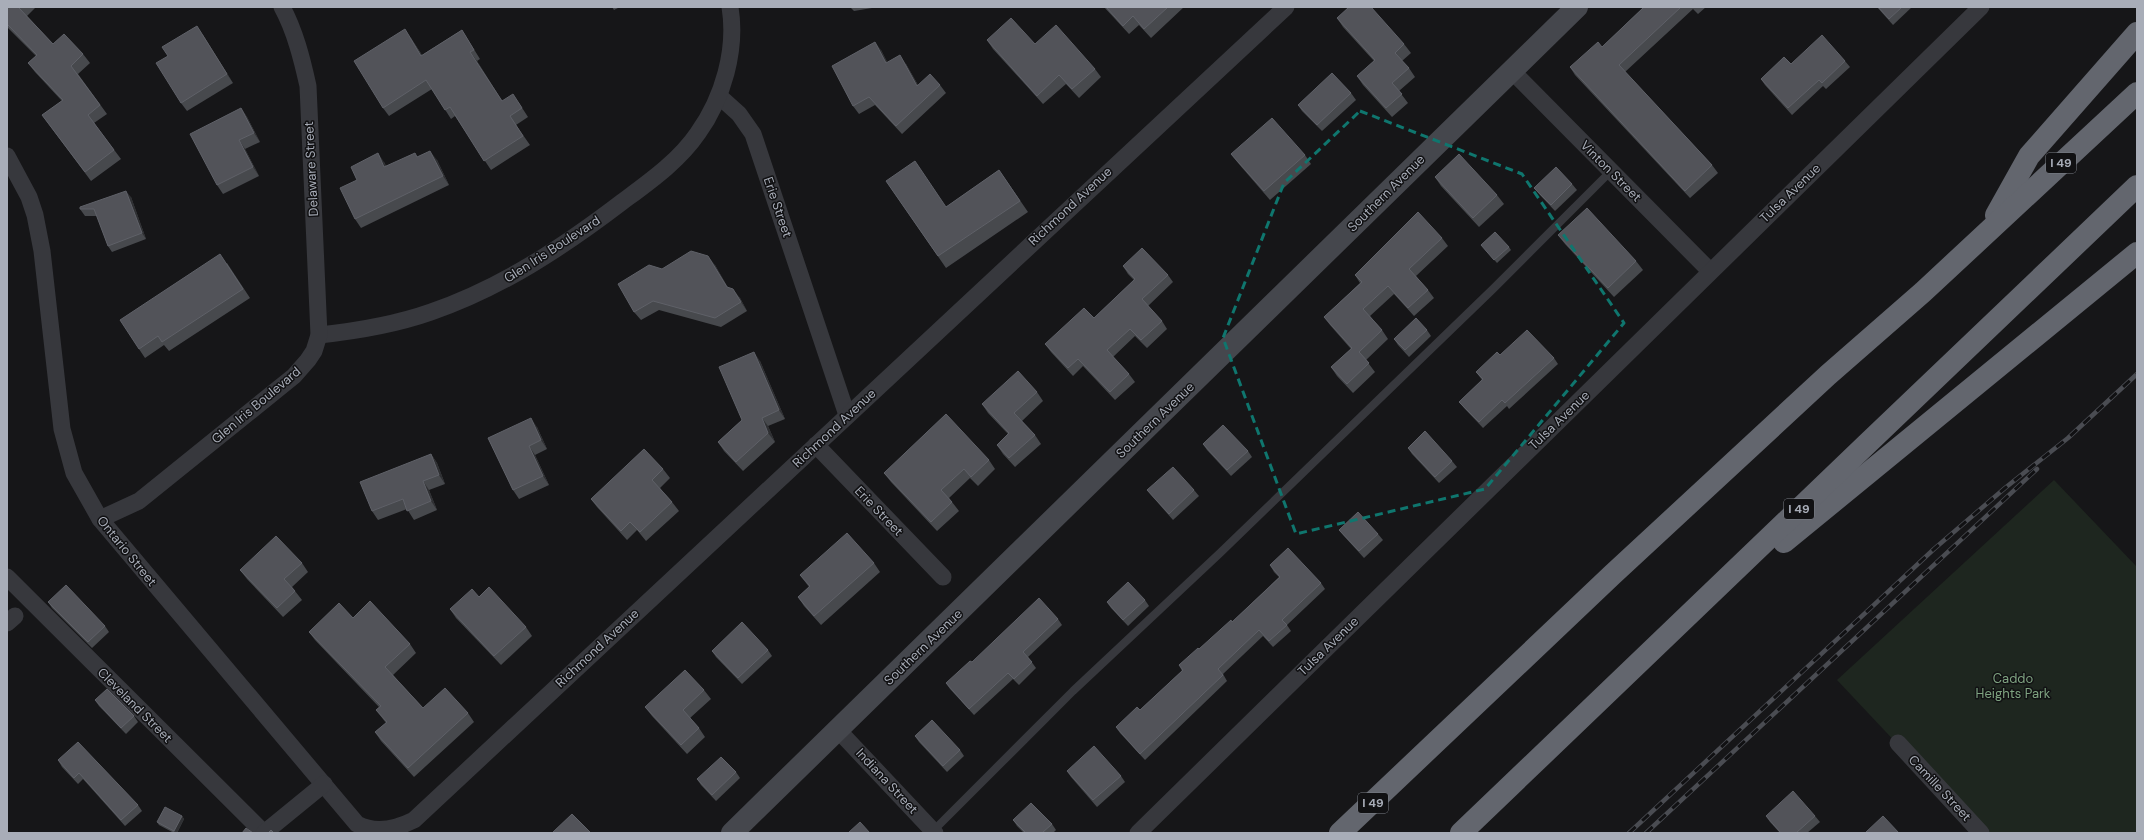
<svg xmlns="http://www.w3.org/2000/svg" width="2144" height="840" viewBox="0 0 2144 840" font-family="'DM Sans',sans-serif">
  <style>
    .green { fill: #1e261f }
    .lines { fill: none; stroke-linecap: round; stroke-linejoin: round }
    .lane { stroke: #37383d; stroke-width: 8 }
    .street { stroke: #37383d; stroke-width: 17 }
    .secondary { stroke: #45474d; stroke-width: 22 }
    .highway { stroke: #63666e; stroke-width: 22 }
    .rail-casing { stroke: #4a4c52; stroke-width: 4.5 }
    .rail { stroke: #111113; stroke-width: 3; stroke-dasharray: 9; stroke-linecap: butt }
    .wall { fill: #47494d }
    .shaded-wall { fill: #2f3033 }
    .building { fill: #525359; stroke: #5f6168 }
    .marked { fill: none; stroke: #0f766e; stroke-width: 3; stroke-dasharray: 8 5; stroke-linejoin: round }
    .labels { text-anchor: middle; dominant-baseline: central; stroke-width: 3; stroke-linejoin: round; paint-order: stroke }
    .shield { fill: #111113; stroke: #7b7e86; stroke-width: 1 }
    .shield-label { font-size: 12px; font-weight: bold; fill: #a8adb8 }
    .street-label { font-size: 13px; fill: #a8adb8; stroke: #111113 }
    .park-label { font-size: 13px; fill: #7fa381; stroke: #111113 }
  </style>
  <rect width="100%" height="100%" fill="#161618"/>
  <!-- green -->
  <path class="green" d="M2054,480L2137,567V833H1981L1837,680Z"/>
  <g class="lines">
    <!-- lane -->
    <path class="lane" d="M933,831L1073,691L1220,553L1493,289L1611,171"/>
    <!-- street -->
    <g class="street">
      <path d="M1511,70L1710,271"/>
      <path d="M719,96L739,114L753,134L847,415"/>
      <path d="M7,156L29,197L35,215L42,251L62,429L74,473L100,519L357,824C376,834 396,829 414,820L1286,7"/>
      <path d="M319,335C357,331 394,325 431,312C501,288 563,247 622,202C649,182 679,161 698,133C723,98 737,50 730,7"/>
      <path d="M816,445L943,577"/>
      <path d="M100,519L139,501L294,376L308,360L314,351L319,335L308,86C302,59 295,31 282,7"/>
      <path d="M7,577L264,833"/>
      <path d="M7,623L15,616"/>
      <path d="M838,730L935,833"/>
      <path d="M1898,743L1981,833"/>
      <path d="M264,833L324,784"/>
      <path d="M1138,833L1981,7"/>
    </g>
    <!-- secondary -->
    <path class="secondary" d="M732,833L1577,7"/>
    <!-- highway -->
    <g class="highway">
      <path d="M1996,215L2029,156L2137,33"/>
      <path d="M1784,542L2137,253"/>
      <path d="M1340,833L1612,575L1828,375L1923,292L2137,93"/>
      <path d="M1461,833C1685,616 1912,402 2137,186"/>
    </g>
    <!-- rail casing -->
    <g class="rail-casing">
      <g id="rail">
        <path d="M1629,833L1934,549L2005,488L2068,438L2137,374"/>
        <path d="M1646,833L2037,469"/>
      </g>
    </g>
    <!-- rail -->
    <use href="#rail" class="rail"/>
  </g>
  <!-- wall -->
  <g class="wall">
    <path d="M7,7H36L27,16L53,44L83,54L90,63L78,74L107,114L94,123L121,159L91,181L42,115L62,101L35,72L28,63L36,56L7,27Z"/>
    <path d="M612,7H620L614,10Z"/>
    <path d="M850,7H878L854,11Z"/>
    <path d="M1104,7H1184L1151,38L1139,25L1129,34Z"/>
    <path d="M1644,7H1706L1698,14L1693,9L1625,72L1712,165L1718,173L1690,198L1575,75L1570,67L1602,47Z"/>
    <path d="M1877,7H1912L1893,25Z"/>
    <path d="M1337,18L1404,44L1411,53L1402,61L1409,68L1415,77L1399,91L1408,103L1392,117L1363,85L1357,76L1374,61L1343,27Z"/>
    <path d="M462,30L480,59L477,61L502,101L519,103L528,117L516,125L530,145L491,170L455,116L451,119L432,89L389,116L383,108L411,38L422,55Z"/>
    <path d="M203,35L233,83L187,111L181,103L168,56Z"/>
    <path d="M987,40L1035,44L1095,69L1101,77L1079,98L1066,84L1043,104L993,49Z"/>
    <path d="M881,50L887,62L906,64L918,85H940L946,93L902,134L875,105L859,114L853,106Z"/>
    <path d="M1845,61L1850,67L1826,89L1823,86L1792,115L1765,85L1761,79Z"/>
    <path d="M1351,93L1356,100L1322,131L1302,111L1298,105Z"/>
    <path d="M241,108L247,117L260,142L245,149L259,176L223,194L217,185Z"/>
    <path d="M1231,154L1305,155L1311,164L1270,200L1238,163Z"/>
    <path d="M418,157L437,160L449,185L361,228L355,219L384,162L386,166Z"/>
    <path d="M999,170L1028,212L946,268L886,181L946,207Z"/>
    <path d="M1435,177L1497,195L1504,204L1479,227L1441,186Z"/>
    <path d="M1572,184L1577,190L1555,211L1539,194L1534,188Z"/>
    <path d="M131,197L146,239L112,252L108,246L97,216H85L80,209Z"/>
    <path d="M1558,235L1636,261L1643,270L1614,297L1565,244Z"/>
    <path d="M1442,238L1448,246L1416,276L1428,290L1434,298L1414,316L1394,294L1370,316L1382,330L1388,339L1366,360L1375,372L1353,393L1337,376L1331,367L1351,349L1330,325L1324,317L1360,283L1355,275Z"/>
    <path d="M1481,245L1509,247L1511,250L1497,263Z"/>
    <path d="M227,263L250,298L169,351L164,345L145,358L139,349Z"/>
    <path d="M715,265L728,288L740,298L747,311L721,327L659,310L641,320L634,312L662,269Z"/>
    <path d="M1123,266L1168,275L1173,282L1148,306L1162,321L1167,329L1147,348L1135,336L1113,357L1129,374L1135,382L1115,400L1083,366L1073,376L1051,352L1045,344L1094,318L1134,280L1128,274Z"/>
    <path d="M1427,330L1431,336L1409,357L1398,345L1394,339Z"/>
    <path d="M1500,355L1554,358L1558,364L1509,409L1507,406L1483,428L1464,408L1459,402L1482,380L1476,372Z"/>
    <path d="M760,361L785,419L768,426L775,442L743,471L724,451L718,442L742,420Z"/>
    <path d="M1037,392L1043,401L1022,421L1035,435L1041,444L1015,467L1003,454L997,445L1008,434L988,413L982,404Z"/>
    <path d="M537,427L547,449L535,455L549,485L519,499L513,490L488,438Z"/>
    <path d="M1203,444L1248,451L1252,457L1231,476L1207,450Z"/>
    <path d="M1408,448L1452,461L1457,467L1439,483L1412,454Z"/>
    <path d="M431,454L437,463L445,484L429,490L437,510L414,520L407,509L378,520L372,511Z"/>
    <path d="M989,460L995,469L978,486L970,478L949,498L952,502L959,511L937,531L891,482L884,473Z"/>
    <path d="M663,469L670,478L660,488L672,502L679,511L646,541L637,530L627,540L597,507L591,499Z"/>
    <path d="M1147,490H1194L1199,496L1173,520L1152,496Z"/>
    <path d="M1339,530L1378,534L1383,540L1364,558L1344,536Z"/>
    <path d="M302,563L308,572L292,587L295,591L302,600L283,617L247,579L240,570Z"/>
    <path d="M874,563L880,572L821,625L804,606L798,597L809,587L800,575Z"/>
    <path d="M1270,565L1321,583L1325,589L1287,625L1291,631L1273,647L1263,636L1223,674L1227,681L1145,760L1120,733L1116,727L1140,710L1182,671L1179,665L1199,649L1232,622L1279,577L1274,572Z"/>
    <path d="M479,597L526,627L532,636L501,665L456,618L450,609Z"/>
    <path d="M1145,600L1149,606L1128,626L1111,608L1107,602Z"/>
    <path d="M48,602L105,626L109,632L92,648L52,608Z"/>
    <path d="M353,618L410,644L416,653L393,675L423,708L468,713L474,722L414,777L381,741L375,732L386,723L376,710L379,707L315,640L309,632Z"/>
    <path d="M1058,619L1062,625L1028,657L1036,668L1019,685L1013,679L974,715L950,689L946,683L972,662Z"/>
    <path d="M768,650L772,656L742,684L716,657L712,651Z"/>
    <path d="M704,690L711,699L690,718L699,728L705,737L687,754L652,716L645,707Z"/>
    <path d="M95,700L134,716L138,722L126,734L99,706Z"/>
    <path d="M915,736L960,750L964,756L947,772L919,742Z"/>
    <path d="M58,760L138,805L142,811L125,826L83,779L78,784L62,767Z"/>
    <path d="M1067,771L1121,776L1125,782L1097,807L1071,777Z"/>
    <path d="M736,772L740,778L716,801L701,785L697,779Z"/>
    <path d="M182,816L184,819L177,833H174L159,825L157,822Z"/>
    <path d="M1766,816H1815L1820,822L1807,833H1780L1770,822Z"/>
    <path d="M1013,820L1052,824L1056,830L1053,833H1024L1017,826Z"/>
  </g>
  <!-- shaded-wall -->
  <g class="shaded-wall">
    <path d="M197,26L203,35L233,83L227,74Z"/>
    <path d="M405,29L411,38L428,65L421,56Z"/>
    <path d="M875,42L881,50L892,71L886,63Z"/>
    <path d="M470,52L477,61L508,110L502,101Z"/>
    <path d="M900,55L906,64L923,94L917,86Z"/>
    <path d="M241,108L247,117L260,142L254,133Z"/>
    <path d="M239,140L245,149L259,176L253,167Z"/>
    <path d="M430,151L437,160L449,185L443,176Z"/>
    <path d="M378,153L384,162L390,176L384,167Z"/>
    <path d="M126,191L131,197L146,239L142,233Z"/>
    <path d="M708,256L715,265L733,296L727,287Z"/>
    <path d="M733,289L740,298L747,311L741,302Z"/>
    <path d="M754,352L760,361L785,419L779,410Z"/>
    <path d="M531,418L537,427L547,449L541,440Z"/>
    <path d="M762,418L768,426L775,442L768,433Z"/>
    <path d="M529,446L535,455L549,485L543,476Z"/>
    <path d="M431,454L437,463L445,484L439,475Z"/>
    <path d="M423,481L429,490L437,510L431,501Z"/>
    <path d="M182,816L184,819L177,833H176L174,831Z"/>
  </g>
  <!-- building -->
  <g class="building">
    <path d="M7,7H20L19,8L53,44L64,34L83,54L71,66L100,105L88,115L114,150L85,172L42,115L63,100L28,63L37,55L7,24Z"/>
    <path d="M1106,7H1168L1144,29L1133,16L1123,26Z"/>
    <path d="M1349,7H1371L1404,44L1395,53L1409,68L1392,83L1402,94L1386,108L1357,76L1375,60L1337,18Z"/>
    <path d="M1644,7H1681L1619,65L1712,165L1685,191L1570,67L1598,42L1602,47Z"/>
    <path d="M1878,7H1902L1889,19Z"/>
    <path d="M1011,18L1035,44L1056,25L1095,69L1072,89L1059,75L1037,96L987,40Z"/>
    <path d="M197,26L227,74L181,103L156,63L168,56L162,47Z"/>
    <path d="M405,29L421,56L462,30L474,50L470,52L502,101L513,94L522,108L510,116L523,136L484,161L450,107L445,110L426,80L383,108L354,61Z"/>
    <path d="M1822,35L1845,61L1822,83L1819,80L1788,108L1761,79L1784,57L1791,64Z"/>
    <path d="M875,42L886,63L900,55L917,86L930,74L940,85L896,126L869,97L853,106L832,66Z"/>
    <path d="M1332,73L1351,93L1317,125L1298,105Z"/>
    <path d="M241,108L254,133L239,140L253,167L217,185L190,134Z"/>
    <path d="M1272,118L1305,155L1264,191L1231,154Z"/>
    <path d="M430,151L443,176L355,219L340,188L357,180L351,167L378,153L384,167L415,153L417,157Z"/>
    <path d="M1459,154L1497,195L1473,218L1435,177Z"/>
    <path d="M915,161L946,207L999,170L1020,201L938,256L886,181Z"/>
    <path d="M1556,167L1572,184L1551,205L1534,188Z"/>
    <path d="M126,191L142,233L108,246L94,209H80V207Z"/>
    <path d="M1587,208L1636,261L1608,288L1558,235Z"/>
    <path d="M1418,212L1442,238L1409,269L1428,290L1408,308L1388,286L1363,309L1382,330L1359,352L1369,363L1347,384L1331,367L1352,348L1324,317L1362,282L1355,275Z"/>
    <path d="M1495,232L1509,247L1494,260L1481,245Z"/>
    <path d="M1142,248L1168,275L1142,299L1162,321L1141,340L1130,329L1107,350L1129,374L1110,392L1078,359L1068,368L1045,344L1084,308L1094,318L1135,279L1123,266Z"/>
    <path d="M691,251L708,256L727,287L733,289L741,302L715,318L653,301L634,312L618,284L649,265L662,269Z"/>
    <path d="M220,254L243,289L162,342L158,336L139,349L120,320Z"/>
    <path d="M1416,318L1427,330L1405,350L1394,339Z"/>
    <path d="M1527,330L1554,358L1505,403L1502,400L1479,422L1459,402L1483,379L1476,372L1497,352L1500,355Z"/>
    <path d="M754,352L779,410L762,418L768,433L736,462L718,442L742,420L719,367Z"/>
    <path d="M1018,371L1037,392L1014,413L1035,435L1009,458L997,445L1009,433L982,404Z"/>
    <path d="M946,414L989,460L971,477L964,469L941,490L952,502L931,522L884,473Z"/>
    <path d="M531,418L541,440L529,446L543,476L513,490L488,438Z"/>
    <path d="M1223,425L1248,451L1227,470L1203,444Z"/>
    <path d="M1425,431L1452,461L1435,477L1408,448Z"/>
    <path d="M644,449L663,469L652,480L672,502L640,532L630,522L621,531L591,499Z"/>
    <path d="M431,454L439,475L423,481L431,501L407,511L403,499L372,511L360,482Z"/>
    <path d="M1173,467L1194,490L1169,514L1147,490Z"/>
    <path d="M1358,512L1378,534L1359,551L1339,530Z"/>
    <path d="M847,533L874,563L814,616L798,597L810,586L800,575Z"/>
    <path d="M276,536L302,563L284,579L295,591L277,608L240,570Z"/>
    <path d="M1288,548L1321,583L1282,620L1287,625L1269,641L1259,630L1218,669L1223,675L1140,754L1116,727L1137,707L1140,710L1183,670L1179,665L1198,648L1199,649L1231,620L1232,622L1280,577L1270,565Z"/>
    <path d="M1128,582L1145,600L1123,620L1107,602Z"/>
    <path d="M66,585L105,626L88,642L48,602Z"/>
    <path d="M489,587L526,627L494,656L450,609L472,589L479,597Z"/>
    <path d="M1039,598L1058,619L1023,652L1032,662L1014,679L1008,673L969,709L946,683L970,661L972,662Z"/>
    <path d="M370,601L410,644L385,667L423,708L445,688L468,713L408,768L375,732L387,722L376,710L381,706L309,632L339,603L353,618Z"/>
    <path d="M742,622L768,650L738,678L712,651Z"/>
    <path d="M685,670L704,690L683,710L699,728L681,745L645,707Z"/>
    <path d="M107,689L134,716L121,728L95,700Z"/>
    <path d="M932,720L960,750L943,766L915,736Z"/>
    <path d="M78,742L138,805L121,820L79,773L74,778L58,760Z"/>
    <path d="M1094,746L1121,776L1093,800L1067,771Z"/>
    <path d="M721,757L736,772L712,795L697,779Z"/>
    <path d="M1793,791L1815,816L1796,833H1781L1766,816Z"/>
    <path d="M1031,803L1052,824L1042,833H1026L1013,820Z"/>
    <path d="M165,807L182,816L174,831L157,822Z"/>
    <path d="M572,814L591,833H552Z"/>
    <path d="M1883,816L1899,833H1865Z"/>
    <path d="M860,822L870,833H848Z"/>
    <path d="M246,828L253,833H242Z"/>
    <path d="M271,830L273,832V833H268Z"/>
  </g>
  <!-- marked area -->
  <path class="marked" d="M1360,111L1522,174L1624,323L1485,489L1296,534L1223,338L1284,183Z"/>
  <g class="labels">
    <!-- shield labels -->
    <g class="shield">
      <rect x="2046" y="153" width="30" height="20" rx="3"/>
      <rect x="1784" y="499" width="30" height="20" rx="3"/>
      <rect x="1358" y="793" width="30" height="20" rx="3"/>
    </g>
    <g class="shield-label">
      <text x="2061" y="163">I 49</text>
      <text x="1799" y="509">I 49</text>
      <text x="1373" y="803">I 49</text>
    </g>
    <!-- street labels -->
    <g class="street-label">
      <text transform="translate(311 169) rotate(-93)">Delaware Street</text>
      <text transform="translate(1611 171) rotate(45)">Vinton Street</text>
      <text transform="translate(1386 193) rotate(-45)">Southern Avenue</text>
      <text transform="translate(1790 193) rotate(-44)">Tulsa Avenue</text>
      <text transform="translate(1070 206) rotate(-43)">Richmond Avenue</text>
      <text transform="translate(778 207) rotate(71)">Erie Street</text>
      <text transform="translate(552 249) rotate(-33)">Glen Iris Boulevard</text>
      <text transform="translate(256 405) rotate(-40)">Glen Iris Boulevard</text>
      <text transform="translate(1155 420) rotate(-44)">Southern Avenue</text>
      <text transform="translate(1559 420) rotate(-44)">Tulsa Avenue</text>
      <text transform="translate(834 428) rotate(-43)">Richmond Avenue</text>
      <text transform="translate(879 511) rotate(46)">Erie Street</text>
      <text transform="translate(127 551) rotate(51)">Ontario Street</text>
      <text transform="translate(1328 646) rotate(-44)">Tulsa Avenue</text>
      <text transform="translate(923 647) rotate(-44)">Southern Avenue</text>
      <text transform="translate(597 648) rotate(-43)">Richmond Avenue</text>
      <text transform="translate(135 705) rotate(45)">Cleveland Street</text>
      <text transform="translate(887 781) rotate(47)">Indiana Street</text>
      <text transform="translate(1940 788) rotate(47)">Camille Street</text>
    </g>
    <!-- park labels -->
    <g class="park-label">
      <text x="2013" y="678">Caddo<tspan x="2013" dy="15">Heights Park</tspan></text>
    </g>
  </g>
  <!-- border -->
  <rect width="2144" height="840" fill="none" stroke="#a8adb8" stroke-width="16"/>
</svg>
